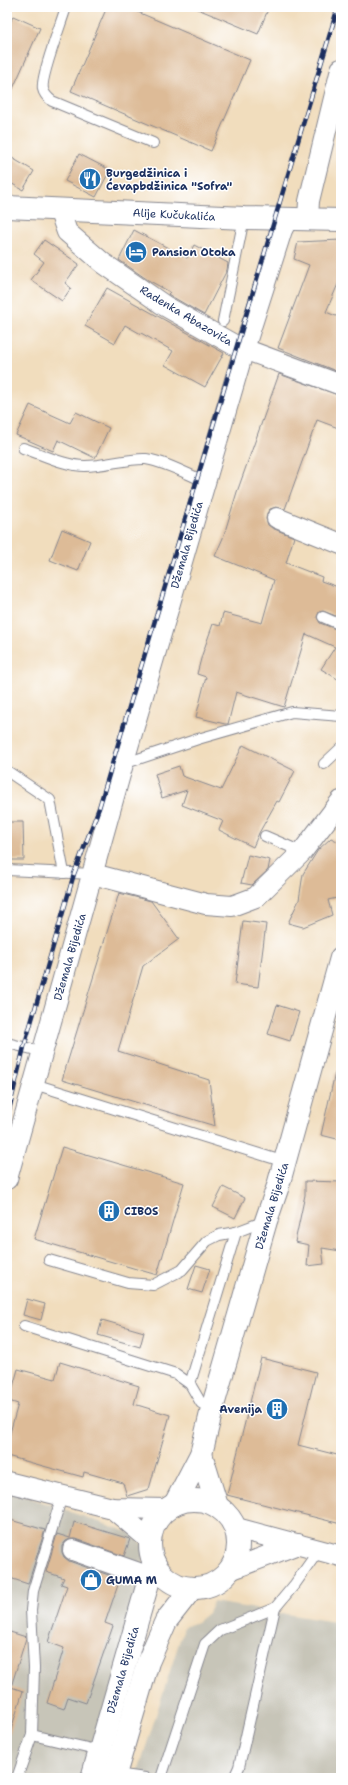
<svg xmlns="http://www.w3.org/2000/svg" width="348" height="1785" viewBox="0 0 348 1785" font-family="'Shantell Sans',sans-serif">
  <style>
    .industrial { fill: #c7c5b8 }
    .building { fill: #ddbb97 }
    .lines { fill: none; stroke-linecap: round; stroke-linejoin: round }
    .lane-casing { stroke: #86868e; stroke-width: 12 }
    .street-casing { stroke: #86868e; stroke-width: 22 }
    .secondary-casing { stroke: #86868e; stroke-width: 24 }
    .lane { stroke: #fff; stroke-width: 10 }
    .street { stroke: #fff; stroke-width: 20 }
    .secondary { stroke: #fff; stroke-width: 22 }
    .rail-casing { stroke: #1b2f5e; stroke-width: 4.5 }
    .rail { stroke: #fff; stroke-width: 3; stroke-dasharray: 9; stroke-linecap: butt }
    .labels { text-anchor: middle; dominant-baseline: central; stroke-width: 3; stroke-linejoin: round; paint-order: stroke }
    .poi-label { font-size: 11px; font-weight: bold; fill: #1b2f5e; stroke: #fff; text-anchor: start }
    .street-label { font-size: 11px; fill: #1b2f5e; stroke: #fff }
  </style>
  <rect width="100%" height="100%" fill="#fff"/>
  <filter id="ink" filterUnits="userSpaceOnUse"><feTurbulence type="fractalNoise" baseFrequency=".025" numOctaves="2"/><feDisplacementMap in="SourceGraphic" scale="8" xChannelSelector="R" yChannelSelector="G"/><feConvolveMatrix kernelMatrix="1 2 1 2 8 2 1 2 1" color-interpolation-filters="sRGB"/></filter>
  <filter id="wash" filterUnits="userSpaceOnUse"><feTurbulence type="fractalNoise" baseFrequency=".012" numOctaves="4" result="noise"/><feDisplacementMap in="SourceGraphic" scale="16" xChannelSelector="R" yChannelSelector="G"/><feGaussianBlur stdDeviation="0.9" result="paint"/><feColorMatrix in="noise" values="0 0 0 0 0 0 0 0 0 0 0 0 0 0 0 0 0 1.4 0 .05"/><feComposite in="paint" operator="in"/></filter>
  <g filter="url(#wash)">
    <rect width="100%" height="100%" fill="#f1ddbd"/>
    <!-- industrial -->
    <g class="industrial">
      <path d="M7,1490L131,1533L145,1548L140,1585L90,1778H7Z"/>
      <path d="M213,1602L341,1623V1778H136L184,1627L197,1622L208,1613Z"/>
    </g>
    <g id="blocks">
      <!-- building -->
      <g class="building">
        <path d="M107,7H126L250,60L211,151L71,91Z"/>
        <path d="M193,7H269L258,34Z"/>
        <path d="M13,16L40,28L7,102V30Z"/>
        <path d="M79,154L110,170L96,197L65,181Z"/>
        <path d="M7,155L34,171L23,190L7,181Z"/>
        <path d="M134,230L187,258L194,245L228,263L227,270L204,315L171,296L168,294L170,292L148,280L119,260Z"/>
        <path d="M44,240L79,264L65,283L71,288L62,301L31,280L44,262L34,254Z"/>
        <path d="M341,240V277L326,312L341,318V373L278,348L309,265L294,259L298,242Z"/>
        <path d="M107,288L224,353L205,387L165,365L173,351L141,333V334L125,325L115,343L85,326Z"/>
        <path d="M279,374L341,396V429L317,420L285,509L276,507L270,509L267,513L266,519L268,525L272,528L294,537L286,563L322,577L321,581L341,588V618L323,611L319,612L317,617L320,623L341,631V681L321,669L335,647L306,634L284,707L236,692L228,724H225L196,717L206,677L197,674L202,655L213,624L220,626L223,613L262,623L274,580L215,556L223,538L237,492Z"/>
        <path d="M30,405L70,423L76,412L109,428L95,458L58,440L53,451L16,435Z"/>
        <path d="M62,529L90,541L78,571L50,560Z"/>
        <path d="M243,745L295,771L279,802L277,801L259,833L253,847L219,830L223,821L182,805L187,790L162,798L155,774L179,766L182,776L221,790Z"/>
        <path d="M8,822H23L24,860H8Z"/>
        <path d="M331,838L341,843V897L328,900L332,915L303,927L288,923L299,900L303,874L318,850Z"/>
        <path d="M248,855L270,860L268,870L252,885L241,883Z"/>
        <path d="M119,893L151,901L179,939L143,966L118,1051L209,1080L215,1126L62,1080Z"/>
        <path d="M243,921L266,924L258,987L235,984Z"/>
        <path d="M277,1005L299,1012L290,1041L268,1034Z"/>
        <path d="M335,1073L341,1074V1140L321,1135Z"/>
        <path d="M62,1147L184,1183L157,1275L34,1239Z"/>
        <path d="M305,1181L341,1182V1251L322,1248L324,1264L307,1266L309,1245L295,1242L305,1195Z"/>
        <path d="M223,1187L245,1198L235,1218L213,1207Z"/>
        <path d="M196,1265L210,1269L202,1293L188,1289Z"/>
        <path d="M27,1299L45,1304L41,1320L23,1315Z"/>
        <path d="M102,1320L144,1332L140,1347L98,1335Z"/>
        <path d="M261,1358L316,1372L298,1445L341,1456V1524L227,1495Z"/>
        <path d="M60,1362L139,1386L134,1404L170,1415L149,1489L127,1496L123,1483L84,1472L83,1477L7,1456V1444L18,1404L9,1401L18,1369L55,1379Z"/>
        <path d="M7,1519L45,1530L28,1584L7,1577Z"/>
        <path d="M74,1522L130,1539L124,1556L76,1539H70L66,1541L62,1546V1552L64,1557L69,1561L120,1579L105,1623L113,1626L86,1703L68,1697L64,1709L47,1703L64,1648L48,1642L67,1586L61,1584L64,1578L46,1572L57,1534L70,1538Z"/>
        <path d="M7,1631L26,1637V1638L11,1687L23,1691L10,1733L7,1732Z"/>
      </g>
    </g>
  </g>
  <g filter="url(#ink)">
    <use href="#blocks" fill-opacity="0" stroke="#86868e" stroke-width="1"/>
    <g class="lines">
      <!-- lane casing -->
      <g class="lane-casing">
        <g id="lane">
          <path d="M66,7C62,21 40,78 43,89C44,94 48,98 52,101L153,143"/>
          <path d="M223,321L244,218"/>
          <path d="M23,448C42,454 65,466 85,466C104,466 129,458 146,459C166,462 187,474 206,482"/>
          <path d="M323,617L341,625"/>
          <path d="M123,764L198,739L292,712L341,716"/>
          <path d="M324,764L341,748"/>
          <path d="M7,771L50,800L64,873"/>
          <path d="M265,836L302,852"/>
          <path d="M7,870L93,874"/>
          <path d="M7,1043L44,1052"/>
          <path d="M34,1084L285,1162"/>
          <path d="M49,1260L128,1283L153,1285L182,1270L207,1241L219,1235L236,1232L265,1221"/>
          <path d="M24,1326L176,1374L190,1384L201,1403L212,1409"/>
          <path d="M190,1384L236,1232"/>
          <path d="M62,1496L33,1591L31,1610L34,1668L32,1735L100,1751"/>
          <path d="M116,1774L145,1778"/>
          <path d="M17,1778L32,1735"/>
          <path d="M161,1778L205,1644L220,1630L275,1608L295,1584L319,1550"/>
          <path d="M234,1778L239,1767L275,1608"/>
        </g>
      </g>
      <!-- street casing -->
      <g class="street-casing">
        <g id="street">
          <path d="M59,209L67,232L103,263L165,306L236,346L341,385"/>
          <path d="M308,218L309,201L341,69"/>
          <path d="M277,518L341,544"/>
          <path d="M93,874L206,904L232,906L256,897L302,852L341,801"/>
          <path d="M7,1179L123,764L244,349L282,230L288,218"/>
          <path d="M7,1482L112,1508L167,1509"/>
          <path d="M112,1508L150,1540"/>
          <path d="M236,1528L341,1556"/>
          <path d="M73,1550L150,1577"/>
          <path d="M230,1570L298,1544"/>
        </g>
      </g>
      <!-- secondary casing -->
      <g class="secondary-casing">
        <g id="secondary">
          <path d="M7,207L244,218L341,220"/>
          <path d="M201,1454L217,1506"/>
          <circle cx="194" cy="1544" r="44"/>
          <path d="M175,1504L201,1454L212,1409L266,1221L278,1186L341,958"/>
          <path d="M92,1778L154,1562"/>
          <path d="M114,1778L148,1662L166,1621L192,1588"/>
        </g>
      </g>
      <!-- lane -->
      <use href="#lane" class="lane"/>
      <!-- street -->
      <use href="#street" class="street"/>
      <!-- secondary -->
      <use href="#secondary" class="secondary"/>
      <!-- rail casing -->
      <g class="rail-casing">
        <path id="rail" d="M7,1118L24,1047L74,874L99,808L338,7"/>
      </g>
      <!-- rail -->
      <use href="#rail" class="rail"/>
    </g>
  </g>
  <!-- icons -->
  <defs>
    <g id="restaurant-disc" transform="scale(1.15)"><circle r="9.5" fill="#1f6fb2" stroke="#fff"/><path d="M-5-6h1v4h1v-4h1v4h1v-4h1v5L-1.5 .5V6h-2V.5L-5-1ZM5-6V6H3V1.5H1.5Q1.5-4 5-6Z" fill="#fff"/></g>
    <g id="hotel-disc" transform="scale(1.15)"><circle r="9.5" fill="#1f6fb2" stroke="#fff"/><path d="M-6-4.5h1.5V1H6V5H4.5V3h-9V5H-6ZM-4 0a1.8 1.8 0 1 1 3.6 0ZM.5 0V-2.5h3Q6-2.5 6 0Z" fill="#fff"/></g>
    <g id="building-disc" transform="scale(1.15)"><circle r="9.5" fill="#1f6fb2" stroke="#fff"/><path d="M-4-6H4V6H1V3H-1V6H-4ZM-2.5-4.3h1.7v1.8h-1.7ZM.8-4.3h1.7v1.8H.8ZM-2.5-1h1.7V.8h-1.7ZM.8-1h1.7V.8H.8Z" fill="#fff"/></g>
    <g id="shop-disc" transform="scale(1.15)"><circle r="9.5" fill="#1f6fb2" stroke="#fff"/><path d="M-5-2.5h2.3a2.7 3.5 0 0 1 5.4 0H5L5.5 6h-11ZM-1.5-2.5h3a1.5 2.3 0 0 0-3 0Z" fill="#fff"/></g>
  </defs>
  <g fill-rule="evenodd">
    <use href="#restaurant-disc" x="90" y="179"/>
    <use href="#hotel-disc" x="136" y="252"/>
    <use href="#building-disc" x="109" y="1211"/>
    <use href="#building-disc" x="277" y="1409"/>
    <use href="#shop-disc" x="91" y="1580"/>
  </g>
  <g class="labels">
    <!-- poi labels -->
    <g class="poi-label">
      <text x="106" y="173">Burgedžinica i<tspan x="106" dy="13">Ćevapbdžinica "Sofra"</tspan></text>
      <text x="152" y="252">Pansion Otoka</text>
      <text x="124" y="1211">CIBOS</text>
      <text x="262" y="1409" text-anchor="end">Avenija</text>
      <text x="106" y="1580">GUMA M</text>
    </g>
    <!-- street labels -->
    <g class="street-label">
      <text transform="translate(174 215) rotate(3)">Alije Kučukalića</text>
      <text transform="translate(186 316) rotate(31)">Radenka Abazovića</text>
      <text transform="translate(187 545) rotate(-74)">Džemala Bijedića</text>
      <text transform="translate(70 957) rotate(-74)">Džemala Bijedića</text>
      <text transform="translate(272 1206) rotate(-73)">Džemala Bijedića</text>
      <text transform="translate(123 1670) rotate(-74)">Džemala Bijedića</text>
    </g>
  </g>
  <!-- margin -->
  <rect width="348" height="1785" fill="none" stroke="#fff" stroke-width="24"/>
</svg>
